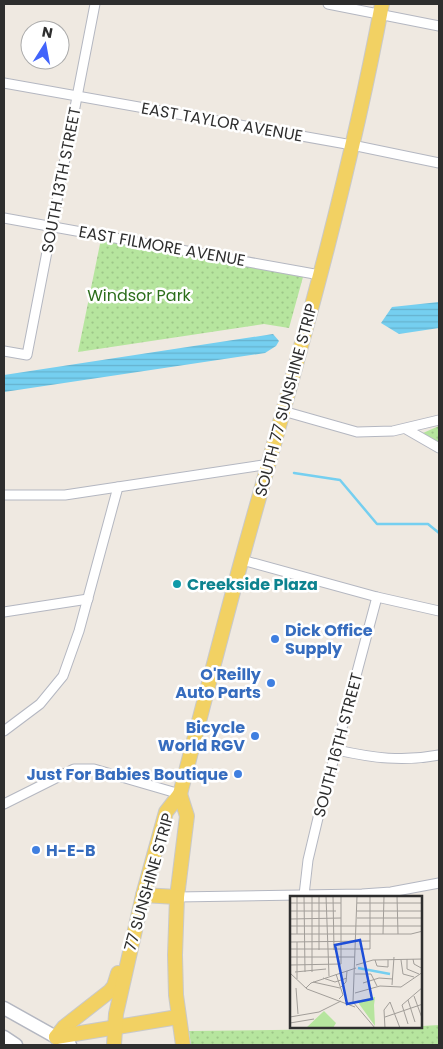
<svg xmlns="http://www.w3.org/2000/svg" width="443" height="1049" viewBox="0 0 443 1049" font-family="Poppins,sans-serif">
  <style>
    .park { fill: url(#park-dots) }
    .water { fill: url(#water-rules) }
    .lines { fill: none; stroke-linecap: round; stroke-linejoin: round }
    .stream { stroke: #75cff0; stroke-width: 2.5 }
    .minor-casing { stroke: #b4b7c1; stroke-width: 11 }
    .secondary-casing { stroke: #b4b7c1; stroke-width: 15 }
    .primary-casing { stroke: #c9c9c9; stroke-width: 16 }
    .minor { stroke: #fff; stroke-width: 9 }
    .secondary { stroke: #fff; stroke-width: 12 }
    .primary { stroke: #f2d163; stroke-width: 14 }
    .culture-dot { fill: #0f9aa8; stroke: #fff; stroke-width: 2 }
    .shop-dot { fill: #3f7fe0; stroke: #fff; stroke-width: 2 }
    .labels { text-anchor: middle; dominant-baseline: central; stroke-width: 5; stroke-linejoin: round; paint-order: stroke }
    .street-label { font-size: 16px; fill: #2e2e2e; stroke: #fff }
    .park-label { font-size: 16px; fill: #2c6e1b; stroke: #fff }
    .culture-label { font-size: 16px; font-weight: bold; fill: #0d838f; stroke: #fff; text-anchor: start }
    .shop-label { font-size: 16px; font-weight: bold; fill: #366cbe; stroke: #fff; text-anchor: end }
    .inset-river { fill: none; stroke: #75cff0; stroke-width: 2.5 }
    .inset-road { fill: none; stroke: #a29e99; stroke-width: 1 }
    .view { fill: #1d4ed8; fill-opacity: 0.15; stroke: #1d4ed8; stroke-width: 2.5 }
    .inset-edge { fill: none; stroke: #2e2e2e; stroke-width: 2.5 }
  </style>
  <defs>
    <pattern id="park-dots" width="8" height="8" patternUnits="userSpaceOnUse" patternTransform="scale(1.25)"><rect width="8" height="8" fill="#b6e59e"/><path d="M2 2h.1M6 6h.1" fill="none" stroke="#9dc588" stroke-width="1.8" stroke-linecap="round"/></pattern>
    <pattern id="water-rules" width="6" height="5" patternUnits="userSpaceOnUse" patternTransform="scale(1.25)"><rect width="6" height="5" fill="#75cff0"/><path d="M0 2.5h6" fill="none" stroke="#66b2ce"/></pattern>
  </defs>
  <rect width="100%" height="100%" fill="#efe9e1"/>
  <!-- park -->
  <g class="park">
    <path d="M101,239L303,277L289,328L264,324L78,352Z"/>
    <path d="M439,426V444L423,433Z"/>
    <path d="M439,1025V1045H191L189,1031L422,1028V1026Z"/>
  </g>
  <!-- water -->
  <g class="water">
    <path d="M439,302V328L399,334L381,323L392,307Z"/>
    <path d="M273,334L279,341L276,346L265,353L4,392V375Z"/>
  </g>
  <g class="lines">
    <!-- stream -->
    <path class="stream" d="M294,473L340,480L377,524H428L439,533"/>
    <!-- minor casing -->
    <g class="minor-casing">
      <g id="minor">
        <path d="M328,4L439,26"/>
        <path d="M4,83L352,145L439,163"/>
        <path d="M4,218L320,275"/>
        <path d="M4,351L27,355L95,4"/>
        <path d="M283,411L357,432L393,431L439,420"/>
        <path d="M406,429L439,448"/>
        <path d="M4,495H65L270,464"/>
        <path d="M242,560L377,597L439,611"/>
        <path d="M4,612L88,599"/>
        <path d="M4,731L40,704L63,676L79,631L118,487"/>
        <path d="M337,750C373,758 403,762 439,755"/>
        <path d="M4,804L74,769H94L180,794"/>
        <path d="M304,895L308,860L318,818L377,597"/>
        <path d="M177,897L362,894L391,892L439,883"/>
      </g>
    </g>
    <!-- secondary casing -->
    <g class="secondary-casing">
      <g id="secondary">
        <path d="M4,1008L70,1045"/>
        <path d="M4,1037L16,1045"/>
      </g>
    </g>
    <!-- primary casing -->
    <g class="primary-casing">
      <g id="primary">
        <path d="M180,794L187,816L177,897L175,955L176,995L183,1045"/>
        <path d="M143,895L177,897"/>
        <path d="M56,1037L64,1027L110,991L114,986L118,973"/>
        <path d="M56,1037L178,1017"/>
        <path d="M114,1045L116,1014L143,895L166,812L180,794C202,711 223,627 246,544C296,365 348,187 382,4"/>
      </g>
    </g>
    <!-- minor -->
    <use href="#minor" class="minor"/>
    <!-- secondary -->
    <use href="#secondary" class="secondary"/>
    <!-- primary -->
    <use href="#primary" class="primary"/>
  </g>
  <!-- markers -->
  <circle class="culture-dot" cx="177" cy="584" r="5"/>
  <g class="shop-dot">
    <circle cx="275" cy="639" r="5"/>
    <circle cx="271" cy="683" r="5"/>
    <circle cx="255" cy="736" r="5"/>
    <circle cx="238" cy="774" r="5"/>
    <circle cx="36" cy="850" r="5"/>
  </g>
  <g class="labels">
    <!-- street labels -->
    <g class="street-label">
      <text transform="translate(222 122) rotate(10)">EAST TAYLOR AVENUE</text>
      <text transform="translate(61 180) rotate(-79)">SOUTH 13TH STREET</text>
      <text transform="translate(162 246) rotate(10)">EAST FILMORE AVENUE</text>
      <text transform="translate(286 400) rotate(-75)">SOUTH 77 SUNSHINE STRIP</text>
      <text transform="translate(338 745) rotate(-75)">SOUTH 16TH STREET</text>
      <text transform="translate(149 882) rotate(-74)">77 SUNSHINE STRIP</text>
    </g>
    <!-- park labels -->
    <g class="park-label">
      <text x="139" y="295">Windsor Park</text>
    </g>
    <!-- culture labels -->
    <g class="culture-label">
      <text x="187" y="584">Creekside Plaza</text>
    </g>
    <!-- shop labels -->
    <g class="shop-label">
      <text x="285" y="630" text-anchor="start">Dick Office<tspan x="285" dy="18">Supply</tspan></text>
      <text x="261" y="674">O'Reilly<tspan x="261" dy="18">Auto Parts</tspan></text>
      <text x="245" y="727">Bicycle<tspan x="245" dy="18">World RGV</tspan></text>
      <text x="228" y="774">Just For Babies Boutique</text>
      <text x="46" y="850" text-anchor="start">H-E-B</text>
    </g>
  </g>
  <!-- overview -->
  <g transform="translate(290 896)">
    <rect width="132" height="132" fill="#efe9e1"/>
    <path d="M85,101L84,109L85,130L67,105ZM34,115L46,127L43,132H16Z" fill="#b6e59e"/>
    <path class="inset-river" d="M68,72L100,78"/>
    <path class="inset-road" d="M7,0V38M14,0L15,76M22,0V76M29,0V54M36,0L39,80M43,0L44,54M67,0L63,106L85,132M107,0L108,38M0,7H51M67,7H133M0,15H46M67,15H133M67,22H133M0,23L51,22M0,30H133M0,38H121L133,35M93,38L94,0M0,46L80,45M7,46V83M0,53H80V0M0,61H65M117,63V73L129,78M123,63L124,68L133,73M85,64L87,70L98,71V64M111,64L113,78L124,81M0,69L51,68V0M66,69L83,64L133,63M5,76L36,73M0,77L17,93L65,111M46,78L53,99L49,103M65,78H81L87,90M33,82L45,86L57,82M23,86L50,92L56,86L57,75M73,87L89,82L103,83M102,89L104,61M6,92L8,118M16,92L21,87L66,72M65,97L90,90L111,91L133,76M124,100L132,122M118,104L125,126M0,121L29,116L51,105M95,121L133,108M0,127L24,123M118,128L112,109L133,91M95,132L94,114L100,106L110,132"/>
    <path class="view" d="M70,44L82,103L57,108L45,49Z"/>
    <rect width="132" height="132" class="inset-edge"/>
  </g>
  <!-- border -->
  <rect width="443" height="1049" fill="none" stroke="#2e2e2e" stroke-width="10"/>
  <!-- north arrow -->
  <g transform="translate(45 45) rotate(11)"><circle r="24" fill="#ffffff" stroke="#ababab"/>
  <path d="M0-4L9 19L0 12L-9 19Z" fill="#4264fb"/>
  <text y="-8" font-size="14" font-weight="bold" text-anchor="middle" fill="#2e2e2e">N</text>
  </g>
</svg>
